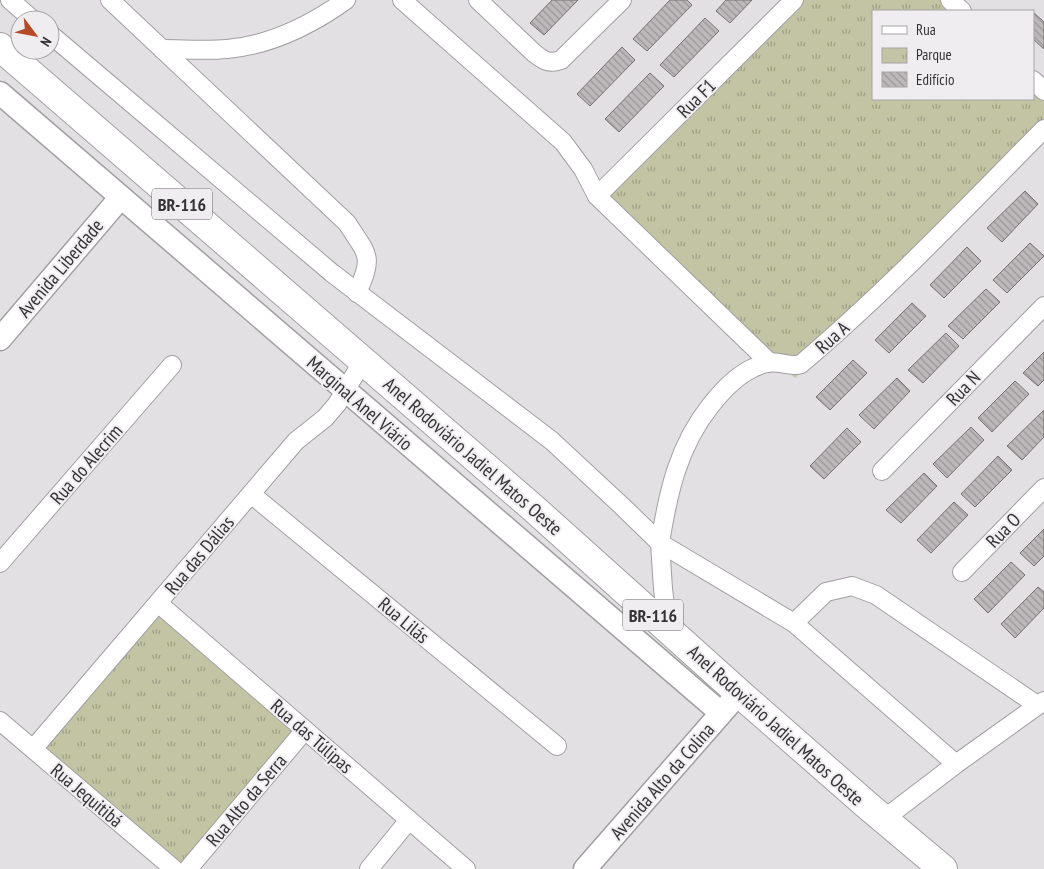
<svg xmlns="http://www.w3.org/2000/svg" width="1044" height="869" viewBox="0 0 1044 869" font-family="'PT Sans Narrow',sans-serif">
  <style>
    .park { fill: url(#park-tufts) }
    .building { fill: url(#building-back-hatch); stroke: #767273 }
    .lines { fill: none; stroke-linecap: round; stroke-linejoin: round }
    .minor-casing { stroke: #a19fa1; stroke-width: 20 }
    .tertiary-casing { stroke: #a19fa1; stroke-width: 25 }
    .trunk-casing { stroke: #a19fa1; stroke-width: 30 }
    .minor { stroke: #fff; stroke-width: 18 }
    .tertiary { stroke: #fff; stroke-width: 22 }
    .trunk { stroke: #fff; stroke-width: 28 }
    .labels { text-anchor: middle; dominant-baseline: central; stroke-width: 4; stroke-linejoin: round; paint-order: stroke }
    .shield { fill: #f0edf0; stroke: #6c6b6c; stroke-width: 1 }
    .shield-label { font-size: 18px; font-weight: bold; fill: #343334 }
    .street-label { font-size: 19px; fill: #343334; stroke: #f0edf0 }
  </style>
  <defs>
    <pattern id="park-tufts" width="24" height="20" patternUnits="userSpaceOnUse" patternTransform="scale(1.25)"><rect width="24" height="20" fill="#c2c4a4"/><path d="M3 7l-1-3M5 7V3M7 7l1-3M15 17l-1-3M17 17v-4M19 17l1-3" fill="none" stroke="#9ea086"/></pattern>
    <pattern id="building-back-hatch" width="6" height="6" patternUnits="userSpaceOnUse" patternTransform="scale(1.25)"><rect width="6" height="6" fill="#bdb9ba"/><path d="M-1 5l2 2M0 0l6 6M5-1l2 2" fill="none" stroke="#9a9798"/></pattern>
  </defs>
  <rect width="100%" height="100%" fill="#e2e0e3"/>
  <!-- park -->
  <g class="park">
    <path d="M796,0H950L962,11H873V99H1033V80L1044,91V129L795,378L606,194Z"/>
    <path d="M158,603L305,730L188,869H174L33,749Z"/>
  </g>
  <!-- building -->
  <g class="building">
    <path d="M552,0H578L544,35L530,23Z"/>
    <path d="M670,0H687L692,5L647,51L633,39Z"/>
    <path d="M726,0H752L730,23L716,11Z"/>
    <path d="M1033,12L1044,22V49L1033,39Z"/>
    <path d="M705,18L719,31L674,77L660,65Z"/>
    <path d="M622,47L635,60L590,106L577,94Z"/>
    <path d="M650,73L664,86L619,132L605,119Z"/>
    <path d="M1025,191L1038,204L1002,242L987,228Z"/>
    <path d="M1030,243L1044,256L1007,293L993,280Z"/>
    <path d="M967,247L981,261L944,298L930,285Z"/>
    <path d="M986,289L1000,302L963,339L948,326Z"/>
    <path d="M912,303L926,316L889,353L875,340Z"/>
    <path d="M946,333L959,346L923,383L908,370Z"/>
    <path d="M1044,352V380L1038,386L1023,373Z"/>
    <path d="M853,360L867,373L830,410L816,397Z"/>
    <path d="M897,378L910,391L874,429L859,415Z"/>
    <path d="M1015,381L1029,394L992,432L978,418Z"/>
    <path d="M1044,410V437L1022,460L1007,446Z"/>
    <path d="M971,427L984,440L947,478L933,464Z"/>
    <path d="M847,428L861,442L824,479L810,466Z"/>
    <path d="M998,456L1012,470L975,507L961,494Z"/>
    <path d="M924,473L937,486L901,523L886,510Z"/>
    <path d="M954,502L968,515L931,553L917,540Z"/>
    <path d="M1044,529V556L1034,566L1020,553Z"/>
    <path d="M1011,562L1025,575L988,613L974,599Z"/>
    <path d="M1038,587L1044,592V608L1015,638L1001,624Z"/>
  </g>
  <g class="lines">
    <!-- minor casing -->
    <g class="minor-casing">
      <g id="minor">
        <path d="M10,0L33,20"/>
        <path d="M110,0L347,223C368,256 374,255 357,293"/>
        <path d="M402,0L563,142L583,169L597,196L769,362"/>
        <path d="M478,0L534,53C544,61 549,64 561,60L622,0"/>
        <path d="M950,0L962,11"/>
        <path d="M50,34L332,273L552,441L622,506L660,543L663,589L668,628"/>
        <path d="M162,49C183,49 206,51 227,49C271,45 311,25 346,0"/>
        <path d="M1033,80L1044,91"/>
        <path d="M597,196L794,0"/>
        <path d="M882,471L1044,306"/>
        <path d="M251,494L557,746"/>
        <path d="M0,563L172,365"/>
        <path d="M962,572L1044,488"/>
        <path d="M158,603L466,869"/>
        <path d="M794,623L826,592L852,586L876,595L1037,705"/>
        <path d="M0,721L174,869"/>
        <path d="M33,749L296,441L325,418L337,404L363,361"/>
        <path d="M956,764L794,623L660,543C668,493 678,446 711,405C722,391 736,376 753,368C758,366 763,363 768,363C779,360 790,368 801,364C887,291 965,209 1044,129"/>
        <path d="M884,819L956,764L1044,701"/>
        <path d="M188,869L305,730"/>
        <path d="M369,869L409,820"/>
      </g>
    </g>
    <!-- tertiary casing -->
    <g class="tertiary-casing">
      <g id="tertiary">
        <path d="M0,93L721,713"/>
        <path d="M0,339L121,197"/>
        <path d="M585,869L731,702"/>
      </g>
    </g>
    <!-- trunk casing -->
    <g class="trunk-casing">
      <path id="trunk" d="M0,47L532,507L739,693L868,806L943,869"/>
    </g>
    <!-- minor -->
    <use href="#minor" class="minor"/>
    <!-- tertiary -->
    <use href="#tertiary" class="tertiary"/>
    <!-- trunk -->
    <use href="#trunk" class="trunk"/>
  </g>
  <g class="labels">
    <!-- shield labels -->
    <g class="shield">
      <rect x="152" y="188.5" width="60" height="31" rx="4"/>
      <rect x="623" y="599.5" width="60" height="31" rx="4"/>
    </g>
    <g class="shield-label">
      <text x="182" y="204">BR-116</text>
      <text x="653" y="615">BR-116</text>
    </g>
    <!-- street labels -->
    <g class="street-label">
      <text transform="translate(696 98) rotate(-45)">Rua F1</text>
      <text transform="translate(60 268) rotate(-50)">Avenida Liberdade</text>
      <text transform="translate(832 337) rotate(-42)">Rua A</text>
      <text transform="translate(963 388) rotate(-46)">Rua N</text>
      <text transform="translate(360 403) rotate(41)">Marginal Anel Viário</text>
      <text transform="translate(473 456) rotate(41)">Anel Rodoviário Jadiel Matos Oeste</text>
      <text transform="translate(86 464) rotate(-49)">Rua do Alecrim</text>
      <text transform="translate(1003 530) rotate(-46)">Rua O</text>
      <text transform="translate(199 555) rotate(-50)">Rua das Dálias</text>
      <text transform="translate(404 620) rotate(40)">Rua Lilás</text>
      <text transform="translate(776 725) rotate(42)">Anel Rodoviário Jadiel Matos Oeste</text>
      <text transform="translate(312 736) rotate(41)">Rua das Túlipas</text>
      <text transform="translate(662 781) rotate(-49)">Avenida Alto da Colina</text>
      <text transform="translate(87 795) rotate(40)">Rua Jequitibá</text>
      <text transform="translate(246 800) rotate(-50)">Rua Alto da Serra</text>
    </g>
  </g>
  <!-- legend -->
  <rect x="872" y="10" width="162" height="90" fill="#f0edf0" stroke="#a5a3a5"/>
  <rect x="882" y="26" width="25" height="8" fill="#ffffff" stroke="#a5a3a5"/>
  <text x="916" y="35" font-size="15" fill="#343334">Rua</text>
  <rect x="882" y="48" width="25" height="15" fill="url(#park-tufts)" stroke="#a5a3a5"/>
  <text x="916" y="60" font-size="15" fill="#343334">Parque</text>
  <rect x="882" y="72" width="25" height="15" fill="url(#building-back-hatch)" stroke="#a5a3a5"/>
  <text x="916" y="85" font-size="15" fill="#343334">Edifício</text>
  <!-- north arrow -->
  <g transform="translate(35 35) rotate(122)"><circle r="24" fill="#f0edf0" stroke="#a5a3a5"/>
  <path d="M0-4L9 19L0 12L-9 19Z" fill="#b34b29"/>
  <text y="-8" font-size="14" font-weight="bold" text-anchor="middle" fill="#343334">N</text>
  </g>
</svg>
